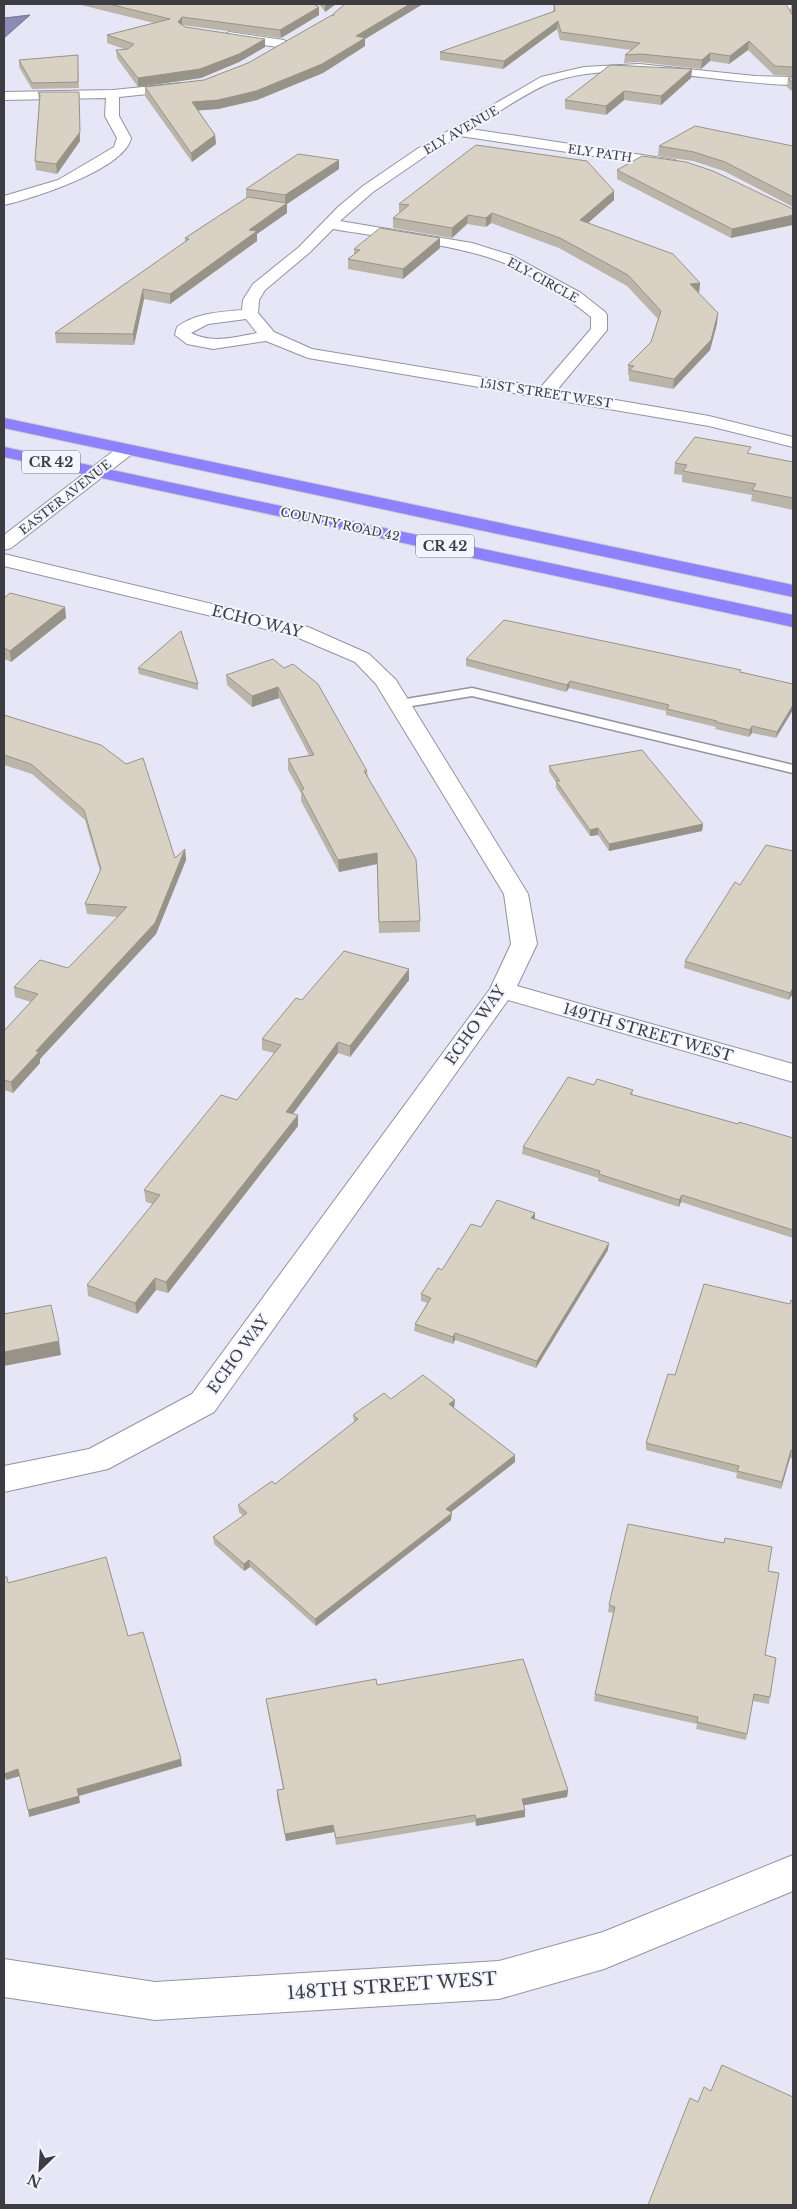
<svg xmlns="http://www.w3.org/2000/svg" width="797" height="2209" viewBox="0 0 797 2209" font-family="'Libre Baskerville',serif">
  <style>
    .water { fill: #8b8bb3; stroke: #737391 }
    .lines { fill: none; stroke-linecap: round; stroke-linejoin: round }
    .lane-casing { stroke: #9393a1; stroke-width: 3 }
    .street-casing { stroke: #9393a1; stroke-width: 2 }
    .highway-casing { stroke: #ccccce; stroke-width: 2 }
    .lane { fill: #fff; fill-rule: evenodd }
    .street { fill: #fff; fill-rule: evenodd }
    .highway { fill: #8e81ff; fill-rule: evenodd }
    .wall { fill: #bbb5a9 }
    .shaded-wall { fill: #989389 }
    .building { fill: #d9d2c4; stroke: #989389 }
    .labels { text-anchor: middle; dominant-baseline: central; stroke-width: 4; stroke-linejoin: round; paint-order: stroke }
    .far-street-label { font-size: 12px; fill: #3c3c42; stroke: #f4f4fe }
    .shield { fill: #f4f4fe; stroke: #73737a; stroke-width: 1 }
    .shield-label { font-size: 14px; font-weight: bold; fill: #3c3c42 }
    .street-label { font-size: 15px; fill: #3c3c42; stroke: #f4f4fe }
    .near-street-label { font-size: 18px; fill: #3c3c42; stroke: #f4f4fe }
  </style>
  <rect width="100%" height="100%" fill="#e6e6f6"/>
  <!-- water -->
  <path class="water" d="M30,15L4,38V18Z"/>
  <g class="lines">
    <!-- lane casing -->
    <g class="lane-casing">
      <path id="lane" d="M472,688L793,765V773L472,696L400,708L394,704L400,700Z"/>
    </g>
    <!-- street casing -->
    <g class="street-casing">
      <g id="street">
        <path d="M764,4H793V10L770,8Z"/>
        <path d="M229,32L284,40L290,44L284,48L225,39L223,36Z"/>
        <path d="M639,64L755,76L793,77V85C723,84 615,57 550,83C527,92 494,115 471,129L675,160L682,164L675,168L460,136L427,155L373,192L340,221L472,243L511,255L581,293L605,312L607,315V330L557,390L709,416L793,437V447L709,426L308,358L266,341L213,349L187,344L175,335L177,327C196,313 219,312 242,310L243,300L253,284L299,247L338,207L363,186L417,149L541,77L584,67ZM333,229C384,238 451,243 499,261C527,271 568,298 591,317V329L541,387L312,349L274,332L258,313L259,300L265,290L309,253ZM246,319L257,333C235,337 212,344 191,333L208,324Z"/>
        <path d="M182,83L188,87L187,90L119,97V116L131,138C125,169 32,199 4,205V196L58,180L114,147L117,138L105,116L106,98L4,100V92L113,90Z"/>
        <path d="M126,445L132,446L135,450L132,454L11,548L4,550V535L120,446Z"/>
        <path d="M4,554L308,627L369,654L396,680L528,894L537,944L517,986L793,1064V1082L508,1000L214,1412L108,1469L4,1492V1466L89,1449L192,1394L490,989L511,944L504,894L376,684L355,662L294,636L4,566Z"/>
        <path d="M793,1855V1891L604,1969L499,1999L155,2020L4,1997V1959L155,1982L499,1961L603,1932Z"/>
      </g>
    </g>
    <!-- highway casing -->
    <g class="highway-casing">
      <g id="highway">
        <path d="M4,418L793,585V597L4,428Z"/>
        <path d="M4,447L793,615V627L4,457Z"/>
      </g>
    </g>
    <!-- lane -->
    <use href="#lane" class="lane"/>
    <!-- street -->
    <use href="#street" class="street"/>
    <!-- highway -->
    <use href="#highway" class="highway"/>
  </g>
  <!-- wall -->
  <g class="wall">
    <path d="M77,4H314L319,15L281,38L182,25L185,27L265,47L239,62L201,78L138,87L117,58L116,50L124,49L107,43V35L154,23Z"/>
    <path d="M319,4H336L325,12Z"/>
    <path d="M345,4H423L365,39V46L323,73L257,100L218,109L198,110L215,135L216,144L192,162L145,96V87L204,80L248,63L333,15Z"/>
    <path d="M554,4L790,11L791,4H793V13L791,12L793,16V76L774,75L748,50L729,64L710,61L701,69L639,62L624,63L625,55L631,50L560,40L557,29L503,69L440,60V52L553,12Z"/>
    <path d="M19,60L78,62L79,88L32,89L19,67Z"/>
    <path d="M692,69L691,78L661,105L624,100L606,115L565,109V100Z"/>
    <path d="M788,78H793V92L787,87Z"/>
    <path d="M38,92L79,100L80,141L57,174L36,170L35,161L39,102Z"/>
    <path d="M659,146H793V207L724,171L693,161L658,156Z"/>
    <path d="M339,169L287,204V213L257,234V241L170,304L144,299L134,345L56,343L55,333L185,242V238L246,198V189Z"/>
    <path d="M617,170L793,209L731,238L617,179Z"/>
    <path d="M614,200L588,223L700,283L699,293L717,324L710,350L673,389L629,381V375H628V365L651,342L658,319L627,286L559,248L491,223L486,227L467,224L452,238L393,228V218L399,213V204Z"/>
    <path d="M440,238V248L403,279L348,269V259L354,254V249Z"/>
    <path d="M750,454L793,462V510L751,501L752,495L682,482V475L674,474L675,463Z"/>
    <path d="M4,598L65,607L66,618L11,662L4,659Z"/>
    <path d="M273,659L367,771L368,777L420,921V932L379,933L377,864L339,872L301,801V793L288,770V759L309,755L279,698L252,707L227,685L226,675Z"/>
    <path d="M466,659L741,672L793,684L776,738L752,733L749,737L715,729L716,727L666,715V711L569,688L566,692L466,666Z"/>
    <path d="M138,668L198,684V690L139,674Z"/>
    <path d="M4,715L175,858L185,849L186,860L156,934L40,1059V1063L13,1093L4,1090V1031L31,1002L15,997L14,987L68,968L118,917L87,914L85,904L100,871L85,820L32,774L4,765Z"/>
    <path d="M549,766L703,824L702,831L609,851L598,835L590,836L556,788V782L549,772Z"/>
    <path d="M793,851V993L789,1000L684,968L685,961L740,885Z"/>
    <path d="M409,969V980L350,1057L338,1053L293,1114L298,1126L168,1293L156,1290L137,1314L88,1296L87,1285L153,1204L146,1202L144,1190L237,1100L274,1053L262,1050V1039L302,1000Z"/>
    <path d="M633,1090L632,1095L738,1124L793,1138V1238L681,1202L679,1207L598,1181V1178L522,1154L523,1147Z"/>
    <path d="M535,1219L608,1250L536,1368L455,1340L453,1344L414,1331L415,1324L427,1303L421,1301V1294L481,1227Z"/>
    <path d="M793,1301V1458H790L781,1489L736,1478L737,1473L646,1450V1443L675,1375L790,1304Z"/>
    <path d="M391,1399L455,1400L454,1408L515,1455V1462L451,1512V1520L316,1626L250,1567L244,1571L214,1544L213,1537L243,1516L239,1512L238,1505L275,1484L354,1422L353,1415Z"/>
    <path d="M768,1571L765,1655L776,1658L769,1704L753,1701L746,1740L696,1729L697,1724L594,1701L595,1694L613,1613L608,1612L609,1605Z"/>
    <path d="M377,1685L568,1790L567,1797L524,1805L525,1810V1817L476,1826L475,1822L336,1845L334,1832L286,1841L277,1797V1790L283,1789L267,1706L266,1699Z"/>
  </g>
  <!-- shaded-wall -->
  <g class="shaded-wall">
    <path d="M325,4H336L325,12Z"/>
    <path d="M410,4H423L365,39V46L323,73L257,100L218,109L192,111V102L356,36Z"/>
    <path d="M319,7V15L281,38L280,30Z"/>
    <path d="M182,17V25L178,22Z"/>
    <path d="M558,21L557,29L503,69L504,61Z"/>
    <path d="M265,39V47L239,62L201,78L138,87V78Z"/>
    <path d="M749,41L748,50L729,64L730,56Z"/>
    <path d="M710,53V61L701,69L702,60Z"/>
    <path d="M692,69L691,78L661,105V96Z"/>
    <path d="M624,91V100L606,115V106Z"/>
    <path d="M79,92L80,141L57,174L56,164Z"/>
    <path d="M215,135L216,144L192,162L191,153Z"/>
    <path d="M339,160V169L287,204V213L257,234V241L170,304V294L249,230L285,204V195Z"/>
    <path d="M614,191V200L580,230V220Z"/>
    <path d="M492,213L491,223L486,227V218Z"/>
    <path d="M468,215L467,224L452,238V228Z"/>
    <path d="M793,215V225L731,238L732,229Z"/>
    <path d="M440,238V248L403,279V269Z"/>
    <path d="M700,283L699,293L690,284Z"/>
    <path d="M143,289L144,299L134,345L133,334Z"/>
    <path d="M718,313L717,324L710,350L673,389L674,379Z"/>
    <path d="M65,607L66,618L11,662L10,651Z"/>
    <path d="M570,681L569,688L566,692L567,685Z"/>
    <path d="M278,687L279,698L252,707V696Z"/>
    <path d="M793,705V710L776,738L777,732Z"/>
    <path d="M752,726V733L749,737L750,730Z"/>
    <path d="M703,824L702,831L609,851V844Z"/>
    <path d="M598,828V835L590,836V830Z"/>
    <path d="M185,849L186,860L156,934L40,1059V1063L13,1093L11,1082L36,1051Z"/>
    <path d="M377,853V864L339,872L338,860Z"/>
    <path d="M409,969V980L350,1057V1046Z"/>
    <path d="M793,988V993L789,1000L790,993Z"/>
    <path d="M338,1042V1053L286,1123V1112Z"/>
    <path d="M298,1115V1126L168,1293L166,1282Z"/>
    <path d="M682,1195L681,1202L679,1207V1200Z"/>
    <path d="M535,1213V1220L531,1218Z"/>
    <path d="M609,1243L608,1250L536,1368L537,1361Z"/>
    <path d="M155,1278L156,1290L137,1314L135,1303Z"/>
    <path d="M455,1333V1340L453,1344V1337Z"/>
    <path d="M59,1341L61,1355L4,1366V1352Z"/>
    <path d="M455,1400L454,1407L449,1411V1404Z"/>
    <path d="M791,1450L790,1458L781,1489L782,1482Z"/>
    <path d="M515,1455V1462L446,1516V1509Z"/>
    <path d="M452,1513L451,1520L316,1626L315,1619Z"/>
    <path d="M249,1560L250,1567L244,1571V1564Z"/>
    <path d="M181,1759L182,1766L79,1796L80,1803L29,1817L28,1810L77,1789Z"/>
    <path d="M18,1769L20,1776L6,1780L4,1774Z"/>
    <path d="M568,1790L567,1797L521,1806L522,1799Z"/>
    <path d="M525,1810V1817L476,1826V1819Z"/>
    <path d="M333,1825L334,1832L286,1841L285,1834Z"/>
  </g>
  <!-- building -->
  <g class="building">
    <path d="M109,4H314L319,7L280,30L182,17L178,22L185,27L265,39L239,54L200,69L138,78L116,50L128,49L134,44L107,35L170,19Z"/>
    <path d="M345,4H410L356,36L365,38L322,64L256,91L218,100L192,102L215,135L191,153L145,87L204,80L248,63L332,15L334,16L333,14Z"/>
    <path d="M554,4H786L793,16V67L775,66L749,41L730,56L710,53L702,60L640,54L625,55L640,43L561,32L558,21L504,61L440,52L555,11Z"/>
    <path d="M78,55V82L32,83L19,60Z"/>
    <path d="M610,65L692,69L661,96L624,91L606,106L565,100Z"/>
    <path d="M788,78H793V83Z"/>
    <path d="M38,92H79L80,132L56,164L35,161L40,95Z"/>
    <path d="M695,126L793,146V197L725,162L694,152L659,146Z"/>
    <path d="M476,145L587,161L614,191L580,220L673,254L700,283L690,284L718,313L711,340L674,379L629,370L634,366L628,365L651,342L661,311L628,275L560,238L492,213L486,218L468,215L452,228L393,218L409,205L399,204Z"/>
    <path d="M298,154L339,160L285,195L246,189Z"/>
    <path d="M642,156L686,162L713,171L793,209V215L732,229L617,170Z"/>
    <path d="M248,197L287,203L249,230L257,231L170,294L143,289L133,334L55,333L189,239L185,238Z"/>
    <path d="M380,228L440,238L403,269L348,259L360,250L354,249Z"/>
    <path d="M695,437L751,447L747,453L793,462V498L752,490L756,484L683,471L687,465L675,463Z"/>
    <path d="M10,593L65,607L10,651L4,648V598Z"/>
    <path d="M504,620L741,670L740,672L793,684V705L777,732L752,726L750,730L716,722L717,721L667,709L669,705L570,681L567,685L466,659Z"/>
    <path d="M181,631L198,684L138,668Z"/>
    <path d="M273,659L284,668L293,664L318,684L367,771H364L416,859L420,921L379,922L377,853L338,860L301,790L304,789L288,759L314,755L278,687L252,696L226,675Z"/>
    <path d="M4,715L101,745L126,764L143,758L175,858L185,849L155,923L36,1051L39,1052L11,1082L4,1080V1031L38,994L14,987L40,960L68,968L127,907L85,904L101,869L84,810L31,764L4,755Z"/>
    <path d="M642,750L703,824L609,844L598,828L590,830L556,781H560L549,766Z"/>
    <path d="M766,845L793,851V988L790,993L685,961L735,882L740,885Z"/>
    <path d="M344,951L409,969L350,1046L338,1042L286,1112L298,1115L166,1282L155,1278L135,1303L87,1285L160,1195L144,1190L221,1095L237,1100L281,1045L262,1039L296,998L302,1000Z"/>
    <path d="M568,1077L594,1085L597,1079L633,1090L630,1094L738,1124L739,1122L793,1138V1230L682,1195L679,1200L599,1174L600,1171L523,1147Z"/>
    <path d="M497,1200L535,1213L531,1218L609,1243L537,1361L455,1333L453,1337L415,1324L431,1298L421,1294L438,1268L442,1270L471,1224L481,1227Z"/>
    <path d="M704,1284L790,1304L791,1300L793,1301V1451L791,1450L782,1482L737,1471L739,1466L646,1443L668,1374L675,1375Z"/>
    <path d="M51,1305L59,1341L4,1352V1314Z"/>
    <path d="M423,1375L455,1400L449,1404L515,1455L446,1509L452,1513L315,1619L249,1560L244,1564L213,1537L247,1513L238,1505L272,1481L275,1484L358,1419L353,1415L384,1393L391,1399Z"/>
    <path d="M628,1524L724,1543L725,1538L772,1547L768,1571L779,1573L765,1655L776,1658L770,1697L754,1694L747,1734L697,1722L698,1717L595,1694L615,1607L609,1605Z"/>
    <path d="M106,1557L128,1636L143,1632L181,1759L77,1789L79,1796L28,1810L18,1769L4,1774V1577H7L8,1583Z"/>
    <path d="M523,1659L568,1790L522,1799L525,1810L476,1819L475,1815L336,1838L333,1825L285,1834L277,1790L284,1789L266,1699L376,1679L377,1685Z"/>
    <path d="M722,2065L793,2097V2205H648L690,2098L698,2102L704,2087L711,2091Z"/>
  </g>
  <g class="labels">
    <!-- far-street labels -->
    <g class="far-street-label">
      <text transform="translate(461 130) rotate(-30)">ELY AVENUE</text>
      <text transform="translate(600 153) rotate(8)">ELY PATH</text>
      <text transform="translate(543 280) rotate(29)">ELY CIRCLE</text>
      <text transform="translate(546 393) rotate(9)">151ST STREET WEST</text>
      <text transform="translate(65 497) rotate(-38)">EASTER AVENUE</text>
      <text transform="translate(340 524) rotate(12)">COUNTY ROAD 42</text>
    </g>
    <!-- shield labels -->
    <g class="shield">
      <rect x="22" y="450.5" width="58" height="23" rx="4"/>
      <rect x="416" y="534.5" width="58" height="23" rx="4"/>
    </g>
    <g class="shield-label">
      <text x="51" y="462">CR 42</text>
      <text x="445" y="546">CR 42</text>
    </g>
    <!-- street labels -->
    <g class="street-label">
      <text transform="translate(257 621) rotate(14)">ECHO WAY</text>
      <text transform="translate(475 1025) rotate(-55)">ECHO WAY</text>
      <text transform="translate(648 1032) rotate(16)">149TH STREET WEST</text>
      <text transform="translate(238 1354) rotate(-54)">ECHO WAY</text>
    </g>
    <!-- near-street labels -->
    <g class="near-street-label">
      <text transform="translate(392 1986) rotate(-4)">148TH STREET WEST</text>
    </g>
  </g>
  <!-- border -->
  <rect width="797" height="2209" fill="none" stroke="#3c3c42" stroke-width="10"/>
  <!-- north arrow -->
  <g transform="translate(40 2169) rotate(205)" stroke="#f4f4fe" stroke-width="4" paint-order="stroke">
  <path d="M0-4L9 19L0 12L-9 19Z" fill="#3c3c42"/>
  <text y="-8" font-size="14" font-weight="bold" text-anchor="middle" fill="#3c3c42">N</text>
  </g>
</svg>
